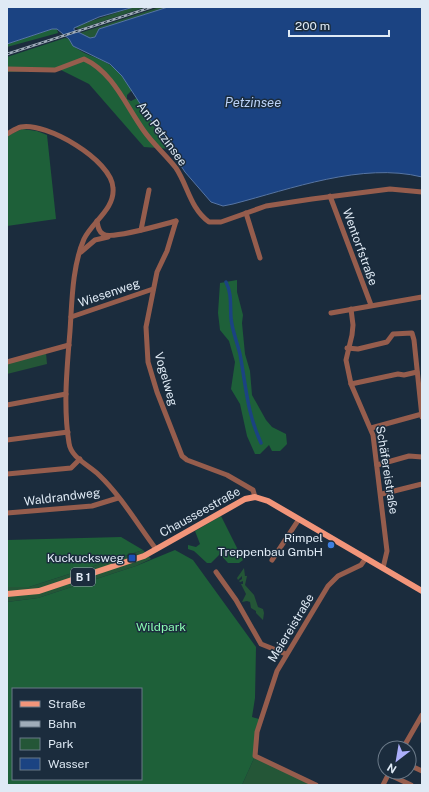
<svg xmlns="http://www.w3.org/2000/svg" width="429" height="792" viewBox="0 0 429 792" font-family="'Public Sans',sans-serif">
  <style>
    .green { fill: #245637 }
    .forest { fill: #1e6039; fill-rule: evenodd }
    .water { fill: #1b4382; stroke: #5675a4 }
    .lines { fill: none; stroke-linecap: round; stroke-linejoin: round }
    .canal { stroke: #1b4382; stroke-width: 3.5 }
    .minor { stroke: #965d4d; stroke-width: 5 }
    .major { stroke: #f2957a; stroke-width: 6 }
    .rail-casing { stroke: #9facb9; stroke-width: 2.5 }
    .rail { stroke: #1b2c3d; stroke-width: 1; stroke-dasharray: 3; stroke-linecap: butt }
    .shop-dot { fill: #3f7fe0; stroke: #1b2c3d; stroke-width: 1.5 }
    .transit-dot { fill: #1a4fb4; stroke: #1b2c3d; stroke-width: 1.5 }
    .labels { text-anchor: middle; dominant-baseline: central; stroke-width: 3; stroke-linejoin: round; paint-order: stroke }
    .shield { fill: #1b2c3d; stroke: #a4b1be; stroke-width: 1 }
    .shield-label { font-size: 11px; font-weight: bold; fill: #dfeaf5 }
    .street-label { font-size: 12px; fill: #dfeaf5; stroke: #1b2c3d }
    .poi-label { font-size: 12px; fill: #dfeaf5; stroke: #1b2c3d; text-anchor: end }
    .park-label { font-size: 12px; fill: #8afbb2; stroke: #1b2c3d }
    .water-label { font-size: 13px; font-style: italic; fill: #bad1f7; stroke: #1b2c3d }
  </style>
  <rect width="100%" height="100%" fill="#1b2c3d"/>
  <!-- green -->
  <g class="green">
    <path d="M134,7H146L79,29L76,28V26Z"/>
    <path d="M160,7H168L99,29L95,37L90,39L80,33Z"/>
    <path d="M46,353L47,364L7,374V363Z"/>
    <path d="M143,550L151,559L136,566L38,598L7,602V587H29Z"/>
    <path d="M244,568L245,576H247L245,585L254,595L258,607L263,609L264,613L263,620L256,613V611L251,608L250,602L247,601L242,602L246,594L241,584H243V581L240,582L239,581L242,579V576L238,580L237,578Z"/>
    <path d="M255,756L316,785H242Z"/>
  </g>
  <!-- forest -->
  <g class="forest">
    <path d="M52,29H57L58,33L7,47V44Z"/>
    <path d="M65,38L69,39C77,55 96,55 110,65C119,71 126,81 132,90L127,95V99L131,101L137,98L171,149L144,147L89,84L61,70L7,72V57Z"/>
    <path d="M22,129L37,131L47,135L56,219L7,226V136Z"/>
    <path d="M237,280V292L243,315L242,323L245,354L250,371L252,395L266,420L272,427L286,434L287,444L280,451H272L269,445L260,454H255L247,436L240,404L231,389L235,362L229,341L220,330L218,313L220,283Z"/>
    <path d="M221,516L243,560L239,563H228L220,554L211,563H207L194,551L188,549V545L196,547L200,544L195,531Z"/>
    <path d="M121,537L143,550L29,587H7V540Z"/>
    <path d="M175,550L193,560L256,647L255,698L252,717L262,720L257,732L255,756L242,785H7V602L38,598L136,566ZM13,689H141V779H13Z"/>
  </g>
  <!-- water -->
  <path class="water" d="M7,7H134L99,17L74,28V30L90,38L95,37L99,29L168,7H422V177C362,162 291,189 233,204L223,206L211,202L185,172L122,76L110,64L73,46L69,39L57,29H52L7,44Z"/>
  <g class="lines">
    <!-- canal -->
    <path class="canal" d="M226,282C232,294 230,305 231,318C232,330 237,342 240,354C246,386 247,413 261,443"/>
    <!-- minor -->
    <g class="minor">
      <path d="M7,69L55,70L84,59C113,72 126,106 144,131C153,144 166,155 176,168C188,186 190,208 209,222H221L266,206L312,199L390,189L422,192"/>
      <path d="M7,134C11,132 16,128 21,127C46,122 112,160 113,188C115,209 92,222 84,239C72,267 72,302 70,331C67,368 63,407 69,443C71,458 89,465 99,475C121,496 138,525 156,549"/>
      <path d="M330,196L371,305"/>
      <path d="M246,213L260,258"/>
      <path d="M97,221C98,226 98,231 103,234C111,240 164,224 176,221"/>
      <path d="M176,221L167,251L157,272L146,327L148,362L157,392L182,456L187,460L227,475L253,490L255,497"/>
      <path d="M141,230L149,190"/>
      <path d="M81,252L95,240L108,237"/>
      <path d="M351,309L353,325L352,335L346,360L351,384L373,435L387,551L383,568"/>
      <path d="M331,313L422,297"/>
      <path d="M71,317L153,289"/>
      <path d="M347,348L358,349L387,342L393,334L412,333L414,340L422,417"/>
      <path d="M7,362L69,345"/>
      <path d="M351,384L398,374L404,375L417,372"/>
      <path d="M7,405L66,394"/>
      <path d="M371,428L422,414"/>
      <path d="M7,440L68,432"/>
      <path d="M377,465L409,456L422,457"/>
      <path d="M7,474L71,468L80,459"/>
      <path d="M382,494L422,484"/>
      <path d="M7,513L92,506L118,498"/>
      <path d="M272,560L299,519"/>
      <path d="M216,572L236,600L261,644L286,654"/>
      <path d="M403,748L422,715"/>
      <path d="M409,765L422,771"/>
      <path d="M388,774L411,785"/>
      <path d="M316,785L255,756L257,732L277,671L328,586L338,576L361,565L366,558"/>
      <path d="M383,785L389,773"/>
    </g>
    <!-- major -->
    <path class="major" d="M7,594L39,591L144,556L245,499L255,497L268,501L422,591"/>
    <!-- rail casing -->
    <g class="rail-casing">
      <path id="rail" d="M7,54L152,7"/>
    </g>
    <!-- rail -->
    <use href="#rail" class="rail"/>
  </g>
  <!-- markers -->
  <circle class="shop-dot" cx="331" cy="545" r="4"/>
  <rect class="transit-dot" x="128" y="554" width="8" height="8" rx="2"/>
  <g class="labels">
    <!-- shield labels -->
    <rect class="shield" x="71" y="568" width="24" height="18" rx="3"/>
    <g class="shield-label">
      <text x="83" y="577">B 1</text>
    </g>
    <!-- street labels -->
    <g class="street-label">
      <text transform="translate(162 134) rotate(54)">Am Petzinsee</text>
      <text transform="translate(360 247) rotate(70)">Wentorfstraße</text>
      <text transform="translate(109 293) rotate(-19)">Wiesenweg</text>
      <text transform="translate(166 379) rotate(74)">Vogelweg</text>
      <text transform="translate(387 470) rotate(81)">Schäfereistraße</text>
      <text transform="translate(62 497) rotate(-7)">Waldrandweg</text>
      <text transform="translate(200 512) rotate(-29)">Chausseestraße</text>
      <text transform="translate(291 628) rotate(-59)">Meiereistraße</text>
    </g>
    <!-- poi labels -->
    <g class="poi-label">
      <text x="323" y="538">Rimpel<tspan x="323" dy="14">Treppenbau GmbH</tspan></text>
      <text x="124" y="558">Kuckucksweg</text>
    </g>
    <!-- park labels -->
    <g class="park-label">
      <text x="161" y="627">Wildpark</text>
    </g>
    <!-- water labels -->
    <g class="water-label">
      <text x="253" y="102">Petzinsee</text>
    </g>
  </g>
  <!-- border -->
  <rect width="429" height="792" fill="none" stroke="#dfeaf5" stroke-width="16"/>
  <!-- legend -->
  <rect x="12" y="688" width="130" height="92" fill="#1b2c3d" stroke="#697887"/>
  <rect x="20" y="701" width="20" height="6" fill="#f2957a" stroke="#697887"/>
  <text x="48" y="708" font-size="12" fill="#dfeaf5">Straße</text>
  <rect x="20" y="721" width="20" height="6" fill="#9facb9" stroke="#697887"/>
  <text x="48" y="728" font-size="12" fill="#dfeaf5">Bahn</text>
  <rect x="20" y="738" width="20" height="12" fill="#245637" stroke="#697887"/>
  <text x="48" y="748" font-size="12" fill="#dfeaf5">Park</text>
  <rect x="20" y="758" width="20" height="12" fill="#1b4382" stroke="#697887"/>
  <text x="48" y="768" font-size="12" fill="#dfeaf5">Wasser</text>
  <!-- north arrow -->
  <g transform="translate(397 760) rotate(211)"><circle r="19" fill="#1b2c3d" stroke="#697887"/>
  <path d="M0-3L7 15L0 10L-7 15Z" fill="#acaffb"/>
  <text y="-6" font-size="11" font-weight="bold" text-anchor="middle" fill="#dfeaf5">N</text>
  </g>
  <!-- scale -->
  <path d="M289 30v6h100v-6" fill="none" stroke="#dfeaf5" stroke-width="2"/>
  <text x="295" y="30" font-size="12" fill="#dfeaf5" stroke="#1b2c3d" stroke-width="3" paint-order="stroke">200 m</text>
</svg>
